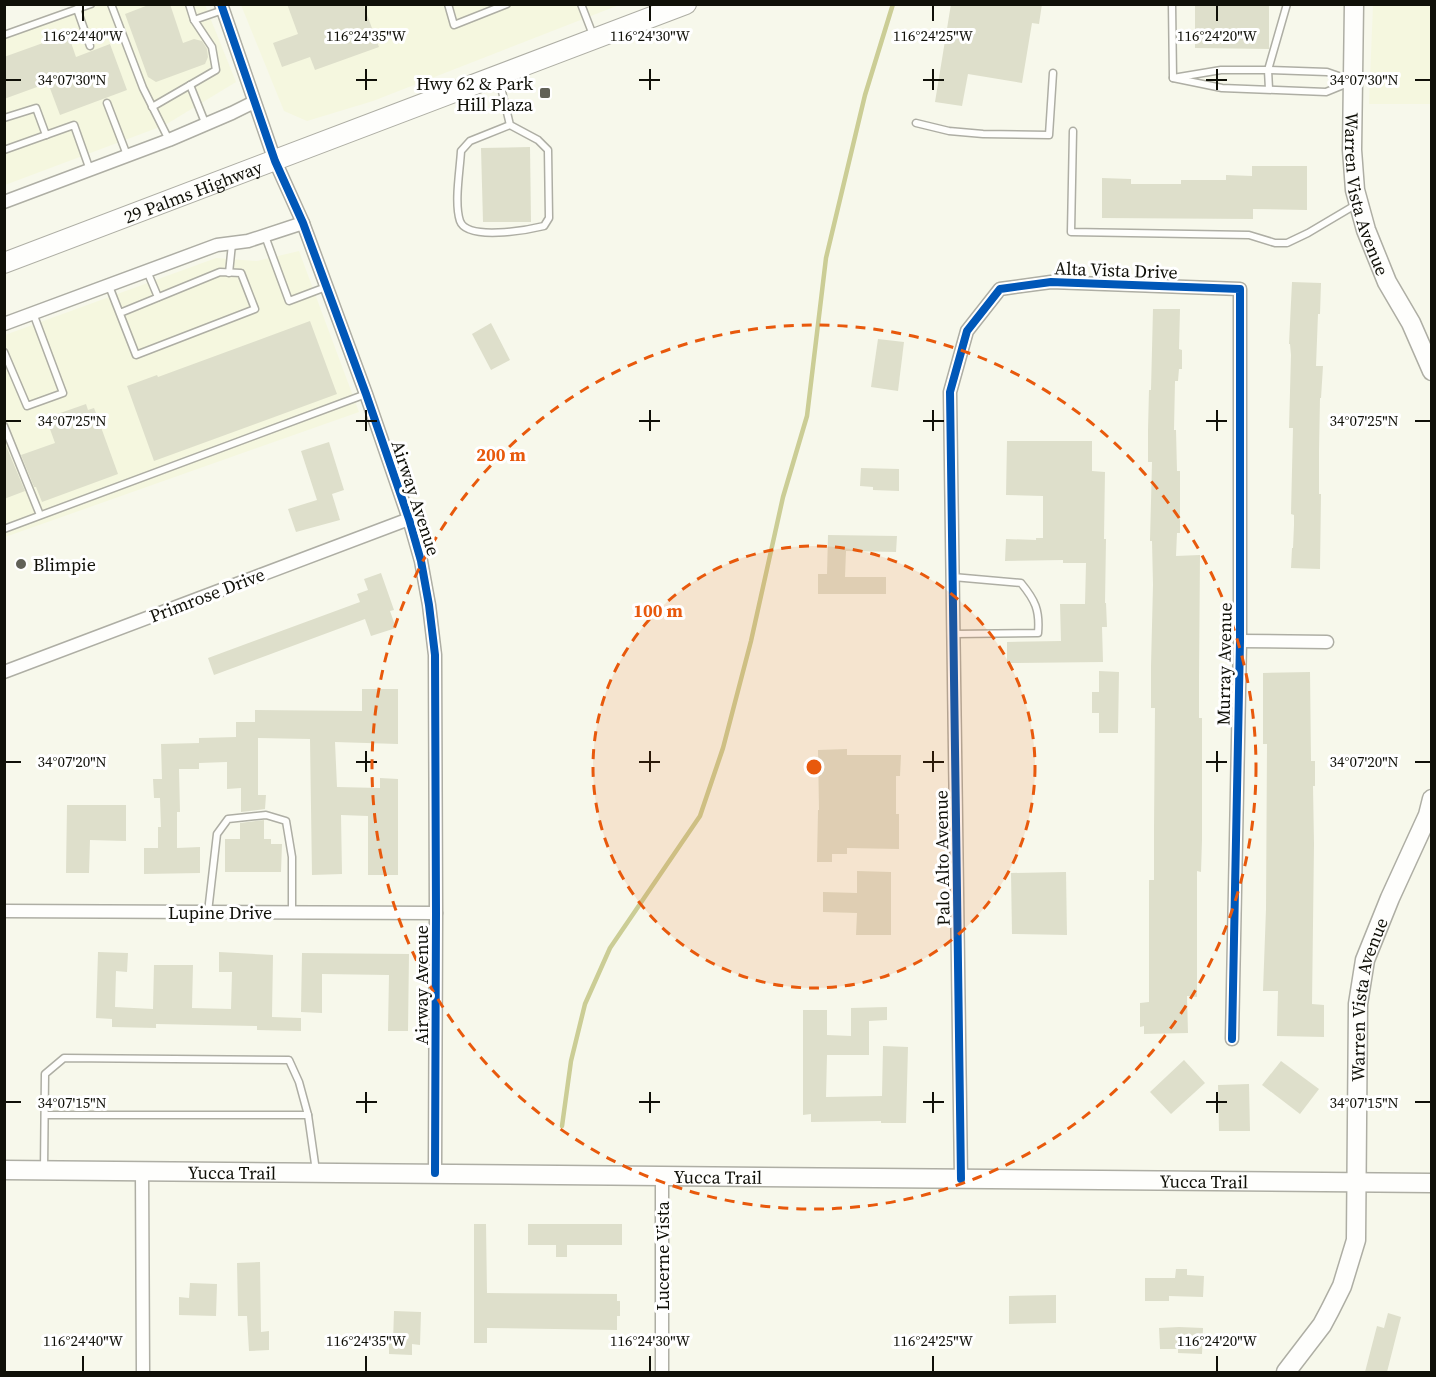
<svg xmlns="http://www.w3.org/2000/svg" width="1436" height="1377" viewBox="0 0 1436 1377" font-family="'Source Serif 4',serif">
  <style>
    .built { fill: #f5f7df }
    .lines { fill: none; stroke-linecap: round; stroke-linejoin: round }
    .stream { stroke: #cbcd95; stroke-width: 4.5 }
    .building { fill: #dedfcb }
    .lane-casing { stroke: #aeaea4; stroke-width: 9 }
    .street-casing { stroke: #aeaea4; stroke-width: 15 }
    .secondary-casing { stroke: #aeaea4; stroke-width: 21 }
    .primary-casing { stroke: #aeaea4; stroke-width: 22 }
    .lane { stroke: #fefefc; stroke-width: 6 }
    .street { stroke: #fefefc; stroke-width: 12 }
    .secondary { stroke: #fefefc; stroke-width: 18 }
    .primary { stroke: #fefefc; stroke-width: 20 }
    .cycleway-casing { stroke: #fff; stroke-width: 11 }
    .cycleway { stroke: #0057b8; stroke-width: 8 }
    .ticks { fill: none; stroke: #101008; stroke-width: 2 }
    .ring { fill: none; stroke: #e8590c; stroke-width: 3; stroke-dasharray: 10 8 }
    .poi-dot { fill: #616157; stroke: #fff; stroke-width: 2 }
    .labels { text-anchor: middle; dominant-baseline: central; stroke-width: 6; stroke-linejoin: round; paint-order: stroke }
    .poi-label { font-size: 18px; fill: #101008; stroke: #fff; text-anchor: end }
    .street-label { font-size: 18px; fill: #101008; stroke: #fff }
    .ticks-label { font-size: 15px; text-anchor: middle; fill: #101008; stroke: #fff; stroke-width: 6; stroke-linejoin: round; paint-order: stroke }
    .centre { fill: #e8590c; stroke: #fff; stroke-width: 3 }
    .ring-label { font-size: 18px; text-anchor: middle; font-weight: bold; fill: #e8590c; stroke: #fff; stroke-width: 6; stroke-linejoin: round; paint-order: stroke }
  </style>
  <rect width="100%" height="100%" fill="#f7f8eb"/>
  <!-- built -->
  <g class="built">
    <path d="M77,5H205L236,82L165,125L5,185L4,31Z"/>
    <path d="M241,5H619L373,101L307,121L284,111Z"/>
    <path d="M1373,5H1431V104H1369Z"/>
    <path d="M299,251L359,412L5,537V335L216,258L257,261Z"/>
  </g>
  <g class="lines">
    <!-- stream -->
    <path class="stream" d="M562,1126L571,1061L585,1004L610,948L700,816L723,748L751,641L783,497L807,416L826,258L865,95L893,4"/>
  </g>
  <!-- building -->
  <g class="building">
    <path d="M151,4H170L183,43L194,39L202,41L207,49L208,57L205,64L156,82L148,77L125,14Z"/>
    <path d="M287,4H363L379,47L315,70L310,57L282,67L273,43L298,34Z"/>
    <path d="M951,4H1042L1039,24L1032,23L1022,83L968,74L962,106L935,102Z"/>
    <path d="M1195,4H1269V49L1195,48Z"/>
    <path d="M68,34L76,57L110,44L127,90L60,115L48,83L4,99V57Z"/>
    <path d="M530,147L531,222H483L481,148Z"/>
    <path d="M1252,166H1307V210L1253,209V219L1102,218V178L1131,179V184H1181V180H1226V175L1252,176Z"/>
    <path d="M1292,282L1321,283L1320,314H1318L1316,366H1323L1321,398H1320L1319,451V494H1321L1320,569L1291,568L1292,548H1293L1294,525V515L1291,514L1293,428H1289L1291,355L1290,344H1289Z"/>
    <path d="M1153,309H1180L1179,349L1182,350V369H1179L1178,381H1175L1174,430H1176L1177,471H1180V533H1177L1176,556L1200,555L1199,677V718H1202V840L1201,872L1197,871V997L1187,996L1188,1033L1144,1034V1026L1140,1027V1003L1149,1002V880H1154V829L1155,708H1151V666L1153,585L1152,541H1150L1152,462H1148V430L1149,390H1151Z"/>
    <path d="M310,321L337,394L154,461L127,386L157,375L158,377Z"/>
    <path d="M491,323L510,360L491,370L472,334Z"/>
    <path d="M878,339L904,342L898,391L871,387Z"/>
    <path d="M86,404L88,410L94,408L118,474L42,502L36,487H34L21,455L55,443L46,418Z"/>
    <path d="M4,441L25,491L4,499Z"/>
    <path d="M1007,441H1092V471L1105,472L1104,539H1106L1105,603H1106L1107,627H1102L1103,662L1007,663V642L1061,641L1060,604H1085L1086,563H1063V560L1005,561L1006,539L1036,540V538H1043V496L1006,495Z"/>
    <path d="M329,442L344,490L332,494L340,520L296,532L288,509L317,500L301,451Z"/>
    <path d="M861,468L899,469V491L873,490V487L860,486Z"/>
    <path d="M828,535L897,536L896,552L846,551L845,577H886V594H818V574H827Z"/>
    <path d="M381,573L394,610L390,611L396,628L371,636L365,619L214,675L208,658L360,602L357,594L368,590L364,579Z"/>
    <path d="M1099,671L1119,672L1118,733H1099V713H1092V692H1099Z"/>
    <path d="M1310,672L1311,761H1315V786H1313L1314,844L1312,1004L1324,1005V1037L1277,1036L1278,991H1263L1266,909L1267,744H1263V673Z"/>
    <path d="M362,689H398V744L335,742L337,787L380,788V778L398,779V875H368V816L341,815L342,874L312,875L310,739L258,738V795H266L265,809L241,812V788L227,789V762L199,763V769H179L180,812H177V848L200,847V873L144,874V848H158V827H161L160,798H154L153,779H162L161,744L199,743V738L236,737V722H255V710L362,711Z"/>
    <path d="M847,749V755H901L900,776H896V814H899V849L847,848V854H832V862H817L818,810H819L818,750Z"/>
    <path d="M67,805H126V841L90,840L89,873H66Z"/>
    <path d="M264,820V839H271V844H282L281,872H225V839H240V823Z"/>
    <path d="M857,871L891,872V935H856L857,913L823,912V892L857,893Z"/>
    <path d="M1066,872L1067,935L1012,934L1011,873Z"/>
    <path d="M98,952L128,953L127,972L116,971L115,1007L153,1009L154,965H193L192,1008L231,1009L232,972H219V952L273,955L272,1017L301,1018V1031L257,1030V1026L156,1024V1028L112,1027V1019L96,1018Z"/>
    <path d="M302,953L409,954L408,1031H388L389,975L322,974V1013L301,1012Z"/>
    <path d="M887,1007V1020L869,1021V1055H827L826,1097L882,1096L883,1046L908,1047L906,1123H881V1121L811,1122V1114L803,1115V1010H827V1035L851,1036V1008Z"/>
    <path d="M1184,1060L1205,1083L1171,1114L1150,1092Z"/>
    <path d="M1281,1061L1319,1089L1300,1114L1262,1085Z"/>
    <path d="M1249,1084L1250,1131H1219L1218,1085Z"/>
    <path d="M474,1224H486L487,1293L617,1294V1301H620V1316H617V1330L487,1328V1343H474Z"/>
    <path d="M528,1224H622V1245H567V1257H556V1245H528Z"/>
    <path d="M260,1262L261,1332L269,1331V1350L249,1351L247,1316H238L237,1263Z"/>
    <path d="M1176,1269H1187V1275L1204,1276L1203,1297L1169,1296V1301H1145V1278H1175Z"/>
    <path d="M190,1283L217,1284L216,1316L179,1315V1297L189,1298Z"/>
    <path d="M1056,1295V1323L1009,1324V1296Z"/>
    <path d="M394,1311L421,1312L420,1345L412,1344V1355L389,1354V1342H393Z"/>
    <path d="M1388,1313L1401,1317L1387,1372H1365L1377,1326L1384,1328Z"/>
    <path d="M1179,1327L1203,1328L1202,1354L1178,1353V1349H1160L1159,1328Z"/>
  </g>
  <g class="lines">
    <!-- lane casing -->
    <g class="lane-casing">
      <g id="lane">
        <path d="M111,4L143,88L169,140"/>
        <path d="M448,4L454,25L507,4"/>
        <path d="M581,4L593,35"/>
        <path d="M1172,4L1173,78"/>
        <path d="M77,9L90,46"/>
        <path d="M194,20L223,10"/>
        <path d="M4,35L91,4"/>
        <path d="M1221,70H1268L1327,72L1353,81L1326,92L1222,88L1173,78Z"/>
        <path d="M499,79L510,125L538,140L548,150L549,218L544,226C528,230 467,241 460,221C454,203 460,170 461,151L470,141L510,125"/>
        <path d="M190,85L206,125"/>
        <path d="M1269,89L1268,70L1287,4"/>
        <path d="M107,103L127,155"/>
        <path d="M152,107L216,70L212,47L194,20L189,4"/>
        <path d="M4,118L36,108L46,135"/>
        <path d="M916,123L949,131L983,134L1049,135L1053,73"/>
        <path d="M1073,131L1071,232L1249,235L1275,243H1287L1308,233L1357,204"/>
        <path d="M4,150L74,125L90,170"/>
        <path d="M265,236L289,301L326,287"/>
        <path d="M147,271L158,297"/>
        <path d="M229,273L232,244"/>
        <path d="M109,286L136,355L255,309L241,273L220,272L120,313"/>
        <path d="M4,352L27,406L63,393L33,313"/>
        <path d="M4,426L40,515"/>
        <path d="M4,529L366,394"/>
        <path d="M953,577L1021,583C1035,600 1040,610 1038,633L954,634"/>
        <path d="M208,912L217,834L228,819L266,815L286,821L292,857V912"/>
        <path d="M45,1115H308"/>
        <path d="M44,1170L45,1074L64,1058L289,1060L299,1082L308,1115L316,1171"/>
      </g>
    </g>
    <!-- street casing -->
    <g class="street-casing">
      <g id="street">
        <path d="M221,4L275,161L303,223L366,394L409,519L421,561L429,605L435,655L436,913L435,1173"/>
        <path d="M4,202L169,140L232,113L254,102"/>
        <path d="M4,324L217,245L248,241L303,223"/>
        <path d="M1240,641L1327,642"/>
        <path d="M4,672L409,519"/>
        <path d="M4,911L436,913"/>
        <path d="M142,1171L143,1372"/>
        <path d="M961,1179L950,392L967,331L1000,289L1051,282L1240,289V641L1232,1039"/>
        <path d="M662,1372V1176"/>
      </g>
    </g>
    <!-- secondary casing -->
    <g class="secondary-casing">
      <g id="secondary">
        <path id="s1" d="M1354,4L1352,150L1355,190L1366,230L1387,282L1411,323L1432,371"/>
        <path id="s2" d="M4,1170L1432,1183"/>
        <path id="s3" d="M1286,1372L1322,1325L1330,1310L1342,1286L1356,1240L1358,1004L1365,960L1390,898L1428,815L1432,799"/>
      </g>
    </g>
    <!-- primary casing -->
    <g class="primary-casing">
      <g id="primary">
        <path id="s4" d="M4,263L686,4"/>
      </g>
    </g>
    <!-- lane -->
    <use href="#lane" class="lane"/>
    <!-- street -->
    <use href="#street" class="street"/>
    <!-- secondary -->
    <use href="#secondary" class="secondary"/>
    <!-- primary -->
    <use href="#primary" class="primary"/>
    <!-- cycleway casing -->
    <g class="cycleway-casing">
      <g id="cycleway">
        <path d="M221,4L275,161L303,223L366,394L409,519L421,561L429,605L435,655L436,913L435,1173"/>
        <path d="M961,1179L950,392L967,331L1000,289L1051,282L1240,289V641L1232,1039"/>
      </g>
    </g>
    <!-- cycleway -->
    <use href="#cycleway" class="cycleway"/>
  </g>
  <!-- ticks -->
  <path class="ticks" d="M83,6V21M366,6V21M650,6V21M933,6V21M1217,6V21M366,69V90M650,69V90M933,69V90M1217,69V90M6,80H21M356,80H377M639,80H660M923,80H944M1206,80H1227M1415,80H1430M366,410V431M650,410V431M933,410V431M1217,410V431M6,421H21M356,421H377M639,421H660M923,421H944M1206,421H1227M1415,421H1430M366,751V772M650,751V772M933,751V772M1217,751V772M6,762H21M356,762H377M639,762H660M923,762H944M1206,762H1227M1415,762H1430M366,1092V1113M650,1092V1113M933,1092V1113M1217,1092V1113M6,1102H21M356,1102H377M639,1102H660M923,1102H944M1206,1102H1227M1415,1102H1430M83,1356V1371M366,1356V1371M650,1356V1371M933,1356V1371M1217,1356V1371"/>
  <!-- distance rings -->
  <circle cx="814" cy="767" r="221" fill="#e8590c" fill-opacity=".12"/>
  <g class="ring">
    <circle cx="814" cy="767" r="221"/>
    <circle cx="814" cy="767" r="442"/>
  </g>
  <!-- markers -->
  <g class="poi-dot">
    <rect x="539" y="87" width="12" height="12" rx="3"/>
    <circle cx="21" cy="564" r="6"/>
  </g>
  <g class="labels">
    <!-- poi labels -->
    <g class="poi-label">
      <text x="533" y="83">Hwy 62 &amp; Park<tspan x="533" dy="21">Hill Plaza</tspan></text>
      <text x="33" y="564" text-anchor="start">Blimpie</text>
    </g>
    <!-- street labels -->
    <g class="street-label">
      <text stroke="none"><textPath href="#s4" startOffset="202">29 Palms Highway</textPath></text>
      <text stroke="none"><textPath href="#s1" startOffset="192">Warren Vista Avenue</textPath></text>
      <text transform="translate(1116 270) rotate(2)">Alta Vista Drive</text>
      <text transform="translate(416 498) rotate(72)">Airway Avenue</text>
      <text transform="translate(207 595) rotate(-21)">Primrose Drive</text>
      <text transform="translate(1224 664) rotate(-89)">Murray Avenue</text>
      <text transform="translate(942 858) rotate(-91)">Palo Alto Avenue</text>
      <text x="220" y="912">Lupine Drive</text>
      <text transform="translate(421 985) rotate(-90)">Airway Avenue</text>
      <text stroke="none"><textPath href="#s3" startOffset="393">Warren Vista Avenue</textPath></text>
      <text stroke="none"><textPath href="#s2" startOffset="228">Yucca Trail</textPath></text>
      <text stroke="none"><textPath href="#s2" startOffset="714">Yucca Trail</textPath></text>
      <text stroke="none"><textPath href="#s2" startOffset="1200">Yucca Trail</textPath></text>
      <text transform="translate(662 1256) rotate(-90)">Lucerne Vista</text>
    </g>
  </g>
  <g class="ticks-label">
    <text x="83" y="41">116°24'40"W</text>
    <text x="366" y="41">116°24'35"W</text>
    <text x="650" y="41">116°24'30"W</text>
    <text x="933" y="41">116°24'25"W</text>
    <text x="1217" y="41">116°24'20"W</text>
    <text x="72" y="85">34°07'30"N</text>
    <text x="1364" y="85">34°07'30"N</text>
    <text x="72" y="426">34°07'25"N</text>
    <text x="1364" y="426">34°07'25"N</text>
    <text x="72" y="767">34°07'20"N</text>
    <text x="1364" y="767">34°07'20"N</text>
    <text x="72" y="1108">34°07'15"N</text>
    <text x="1364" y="1108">34°07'15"N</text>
    <text x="83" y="1346">116°24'40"W</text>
    <text x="366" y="1346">116°24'35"W</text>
    <text x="650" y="1346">116°24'30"W</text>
    <text x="933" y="1346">116°24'25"W</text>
    <text x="1217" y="1346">116°24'20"W</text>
  </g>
  <circle cx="814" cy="767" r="9" class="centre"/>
  <g class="ring-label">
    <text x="501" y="461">200 m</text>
    <text x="658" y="617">100 m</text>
  </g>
  <!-- border -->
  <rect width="1436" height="1377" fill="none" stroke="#101008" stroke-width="12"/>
</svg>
